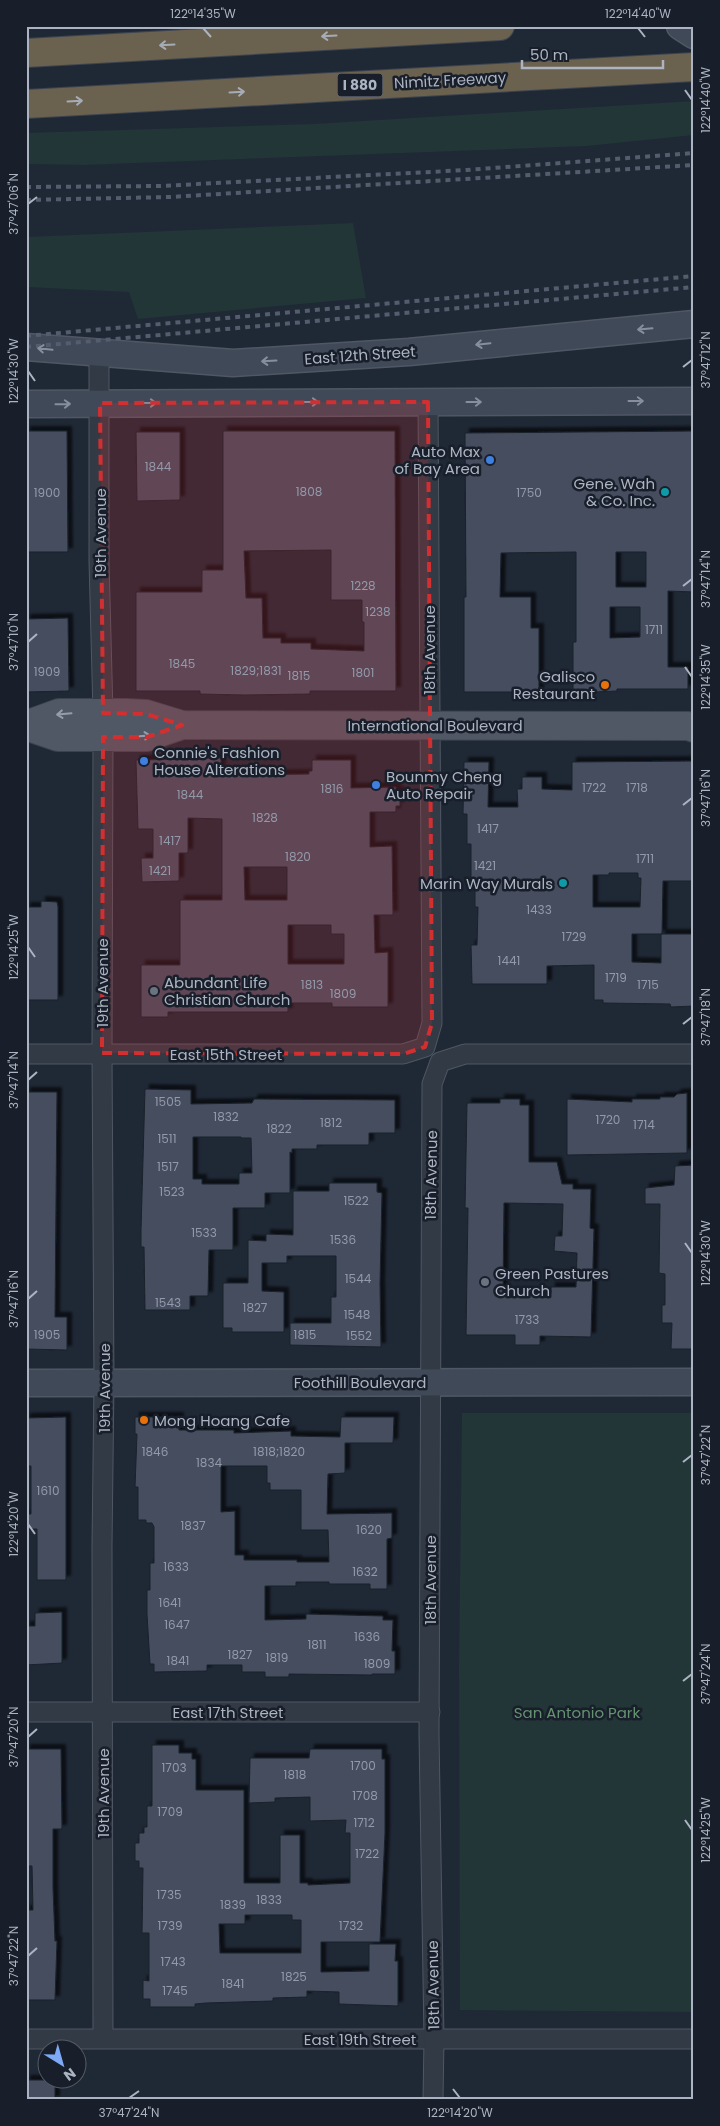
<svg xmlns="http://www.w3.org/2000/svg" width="720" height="2126" viewBox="0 0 720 2126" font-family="Poppins,sans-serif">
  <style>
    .green { fill: #223537 }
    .building { fill: #454e5f; stroke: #1a212c; fill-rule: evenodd; filter: url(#shadow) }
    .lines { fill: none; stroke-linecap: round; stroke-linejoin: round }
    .street-casing { stroke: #505764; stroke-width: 21 }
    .secondary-casing { stroke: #505764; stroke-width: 29 }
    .primary-casing { stroke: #3c434f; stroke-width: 30 }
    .highway-casing { stroke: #3d4450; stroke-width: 30 }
    .street { stroke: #323a45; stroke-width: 19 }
    .secondary { stroke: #404958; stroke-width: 26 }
    .primary { stroke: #505866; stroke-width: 28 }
    .highway { stroke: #6b614f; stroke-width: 28 }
    .rail { stroke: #545d6d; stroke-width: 4; stroke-dasharray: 5 5; stroke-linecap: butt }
    .oneway { stroke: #a6acb7 }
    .oneway2 { stroke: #868f9e }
    .oneway3 { stroke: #959dac }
    .marked { fill: #d42f30; fill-opacity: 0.2; stroke: #d42f30; stroke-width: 4; stroke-dasharray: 10 6; stroke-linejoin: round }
    .ticks { fill: none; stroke: #acb4c3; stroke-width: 2 }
    .shop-dot { fill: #3f7fe0; stroke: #181f2a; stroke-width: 2 }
    .culture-dot { fill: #0f9aa8; stroke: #181f2a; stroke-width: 2 }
    .food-dot { fill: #e8710a; stroke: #181f2a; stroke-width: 2 }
    .worship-dot { fill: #6b7280; stroke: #181f2a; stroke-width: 2 }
    .labels { text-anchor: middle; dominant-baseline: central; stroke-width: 5; stroke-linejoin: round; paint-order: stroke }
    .number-label { font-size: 12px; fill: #929aaa }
    .shield { fill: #181f2a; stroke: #808795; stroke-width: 1 }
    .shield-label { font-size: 14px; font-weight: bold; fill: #acb4c3 }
    .street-label { font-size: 15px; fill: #acb4c3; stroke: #181f2a }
    .poi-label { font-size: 15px; fill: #acb4c3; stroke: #181f2a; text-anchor: start }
    .park-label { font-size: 15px; fill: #649270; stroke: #181f2a }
    .neatline { fill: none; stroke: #acb4c3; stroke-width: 2 }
    .ticks-label { font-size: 12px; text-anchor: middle; fill: #acb4c3 }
  </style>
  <defs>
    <filter id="shadow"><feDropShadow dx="4.5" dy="-4.5" stdDeviation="1" flood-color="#0009"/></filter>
  </defs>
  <rect width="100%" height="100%" fill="#1f2835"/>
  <!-- green -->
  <g class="green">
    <path d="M694,101V135L587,146L84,165L26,164V133L313,124Z"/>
    <path d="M353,223L366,298L138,319L129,292L26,287V237Z"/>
    <path d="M462,1413H694V2012L460,2010L459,1666Z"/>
  </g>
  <!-- building -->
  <g class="building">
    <path d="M26,431H67L68,552H26Z"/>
    <path d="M223,431H395L396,691H310V694L245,695L200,694V691H136V592H202V570H223ZM331,550V600H362V622H364V651L311,649V643H281V638H263L262,598H246L244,551Z"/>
    <path d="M694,431V592L668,591V667H688V689H617V691L573,693V642H576V552L501,553L500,597H531V628H539V692H464V597H466L465,433ZM616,552H646V587H616ZM610,607H640V637L610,638Z"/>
    <path d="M136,432H180V500L137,501Z"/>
    <path d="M68,618L69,691L26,692V619Z"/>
    <path d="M201,758H221V774L240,775L309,774V771H312V760H351V788L396,787V791H400V806H396V812H370V847L392,846L393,915H374L375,953L388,952V1007H332V1003H288V1012H168V1017H141V965H180V900H222V819L188,818V853H179V881L142,882L141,858H153V829H138L136,760L201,759ZM244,867H287V900H245ZM288,925H331V934H344V964H288Z"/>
    <path d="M694,761V881H663L662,934H632V962L661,963V934H694V1006L671,1007L670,1004L603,1003V1000H594V965L547,966V984H472L471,945H477L478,907H475V878H471V844H467V814H463L464,762H489L488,807H518L517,789H522V777H542V789L572,790V762ZM609,873H638V878H641L640,907H593V875H609Z"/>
    <path d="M41,901L57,902L58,907V1000H26V907H41Z"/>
    <path d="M145,1089L191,1090V1104L252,1103L254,1099L395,1100V1133H369V1145H317V1149H292V1153L290,1152V1193H265V1208H233V1250H209L208,1296H190V1310H145L144,1247H141V1230ZM193,1137H241V1138H251L252,1173H239V1184H202V1179H193Z"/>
    <path d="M26,1092H57L55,1317H67V1350L26,1349Z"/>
    <path d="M687,1093V1153L567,1155V1099L632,1102V1099H660V1097H674L677,1094Z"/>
    <path d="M500,1099H520V1105H529V1162H557L562,1184H573V1189H591L590,1228L594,1229L591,1337L540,1336V1345H515V1335H466L468,1208H465L467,1103H500ZM504,1203L563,1204L562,1236H555L554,1251L577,1253L576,1287H551V1293H503Z"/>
    <path d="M694,1165V1349H671L672,1323H662V1305H665V1274L659,1273L660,1204H645V1188L674,1185L675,1166Z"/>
    <path d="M329,1183H377V1192L382,1193L380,1284L381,1347L290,1345V1323H331V1297H336V1256H287V1263H262V1291L284,1292V1332H232V1328H223V1283H248V1240L266,1241V1234L293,1235V1191H329Z"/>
    <path d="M66,1417V1580H37V1529H26V1514H31V1466H26V1418Z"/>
    <path d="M135,1417H179V1430H234V1433L291,1431V1436L340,1437L341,1417H394L393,1443H345V1473L328,1474L327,1514L392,1513V1538L387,1539V1589H370V1584H329V1582H296V1586H265V1620L306,1619V1614L383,1616V1620H393L392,1651H395V1674H372V1675L289,1674V1677H265V1672H242V1665H207V1671L154,1672V1664H150L147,1614V1590H150V1563H154V1527L152,1523H146V1520H138V1487H135L137,1434H135ZM221,1466H267V1483H270V1490H301V1530H328L329,1562H297V1560H244V1555H235V1511L221,1512Z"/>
    <path d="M62,1612V1663L26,1665V1626H35V1613Z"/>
    <path d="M152,1745H179V1753H192V1759H196V1790H244V1883H280V1835H300V1883H308V1885L350,1883V1833H345L346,1820L310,1821V1797L275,1798V1802L249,1803L250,1758H309L310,1749H382V1759H385V1833L380,1942H321V1972L369,1971V1944H396L395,1961H398V2006L339,2004V1992L307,1991V1997L273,1998V2001L206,2003L195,2004V2007H150V1999H143V1980L149,1981V1933H142L143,1868H139V1861H135V1843H139V1833H144V1827H147V1806H152ZM245,1915H292V1920H301V1953H220L219,1924H245Z"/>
    <path d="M26,1749H61L62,1829H53V1888L55,1941H57L55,2000H26V1910H33L32,1866H26Z"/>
    <rect x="26" y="2080" width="29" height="20"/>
  </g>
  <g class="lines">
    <!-- street casing -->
    <g class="street-casing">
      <g id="street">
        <path d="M99,354V561L103,713"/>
        <path d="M103,737L102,1053L104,1382L102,1546L103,2038"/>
        <path d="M26,1054H403L425,1047L432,1023L428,402"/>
        <path d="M26,1712H430"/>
        <path d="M26,2039H694"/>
        <path d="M433,2100L434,2039L429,1734L432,1084L440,1062L465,1054H694"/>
      </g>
    </g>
    <!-- secondary casing -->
    <g class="secondary-casing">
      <g id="secondary">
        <path d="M680,26L694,35"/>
        <path d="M26,347L233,363L409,352L694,324"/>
        <path d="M26,404L694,401"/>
        <path d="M26,1383L694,1382"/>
      </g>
    </g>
    <!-- primary casing -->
    <g class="primary-casing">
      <g id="primary">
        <path d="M26,725L59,713H126L146,714L182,725L688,726L694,728"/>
        <path d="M26,726L58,737H147L182,725"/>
      </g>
    </g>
    <!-- highway casing -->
    <g class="highway-casing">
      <g id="highway">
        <path d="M26,53L500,26"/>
        <path d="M26,104L694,67"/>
      </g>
    </g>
    <!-- street -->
    <use href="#street" class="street"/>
    <!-- secondary -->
    <use href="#secondary" class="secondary"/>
    <!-- primary -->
    <use href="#primary" class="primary"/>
    <!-- highway -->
    <use href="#highway" class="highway"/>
    <!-- rail -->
    <g class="rail">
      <path d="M26,187L160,186L467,170L694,153"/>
      <path d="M26,200L170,197L694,165"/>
      <path d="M26,336L694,276"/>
      <path d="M26,347L694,287"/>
    </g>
  </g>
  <!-- one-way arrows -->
  <defs><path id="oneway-shaft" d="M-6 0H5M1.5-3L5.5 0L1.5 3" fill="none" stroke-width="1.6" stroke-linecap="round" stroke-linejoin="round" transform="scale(1.25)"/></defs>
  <g class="oneway">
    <use href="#oneway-shaft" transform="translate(329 36) rotate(177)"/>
    <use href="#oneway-shaft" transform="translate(167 45) rotate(177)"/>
    <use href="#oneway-shaft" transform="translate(237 92) rotate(-3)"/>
    <use href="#oneway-shaft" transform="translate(75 101) rotate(-3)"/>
  </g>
  <g class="oneway2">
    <use href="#oneway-shaft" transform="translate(645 329) rotate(175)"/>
    <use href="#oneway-shaft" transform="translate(483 344) rotate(174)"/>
    <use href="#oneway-shaft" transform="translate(45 349) rotate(-174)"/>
    <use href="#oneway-shaft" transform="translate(269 361) rotate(177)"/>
    <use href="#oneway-shaft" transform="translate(636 401)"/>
    <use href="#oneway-shaft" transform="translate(311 402)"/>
    <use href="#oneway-shaft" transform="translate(474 402)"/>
    <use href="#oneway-shaft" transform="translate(149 403)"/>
    <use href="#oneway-shaft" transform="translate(63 404) rotate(-1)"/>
  </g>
  <g class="oneway3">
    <use href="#oneway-shaft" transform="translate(64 714) rotate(175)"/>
    <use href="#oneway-shaft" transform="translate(143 736) rotate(-6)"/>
  </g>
  <!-- marked area -->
  <path class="marked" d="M428,402L432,1023L425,1047L403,1054L102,1053L103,737H147L182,725L146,714L103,713L100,403Z"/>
  <!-- ticks -->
  <path class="ticks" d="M203,28L211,37M638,28L645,37M685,90L692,100M28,204L37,197M683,367L692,360M28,371L35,381M683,586L692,579M28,642L37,634M685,667L692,677M683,805L692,798M28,947L35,957M683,1024L692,1017M28,1080L37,1072M685,1243L692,1253M28,1299L37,1291M683,1462L692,1455M28,1524L35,1534M683,1681L692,1674M28,1737L37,1729M685,1820L692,1830M28,1956L37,1948M453,2089L460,2098M129,2098L139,2091"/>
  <!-- markers -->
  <g class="shop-dot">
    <circle cx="490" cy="460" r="5"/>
    <circle cx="144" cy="761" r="5"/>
    <circle cx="376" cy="785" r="5"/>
  </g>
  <g class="culture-dot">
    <circle cx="665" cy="492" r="5"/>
    <circle cx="563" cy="883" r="5"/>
  </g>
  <g class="food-dot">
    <circle cx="605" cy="685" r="5"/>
    <circle cx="144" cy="1420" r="5"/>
  </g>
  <g class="worship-dot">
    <circle cx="154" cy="991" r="5"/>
    <circle cx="485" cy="1282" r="5"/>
  </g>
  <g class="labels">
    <!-- number labels -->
    <g class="number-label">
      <text x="158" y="466">1844</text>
      <text x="309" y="491">1808</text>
      <text x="47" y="492">1900</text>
      <text x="529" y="492">1750</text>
      <text x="363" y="585">1228</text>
      <text x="378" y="611">1238</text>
      <text x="654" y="629">1711</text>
      <text x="182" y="663">1845</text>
      <text x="256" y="670">1829;1831</text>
      <text x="47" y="671">1909</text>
      <text x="363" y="672">1801</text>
      <text x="299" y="675">1815</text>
      <text x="594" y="787">1722</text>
      <text x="637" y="787">1718</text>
      <text x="332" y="788">1816</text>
      <text x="190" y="794">1844</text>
      <text x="265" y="817">1828</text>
      <text x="488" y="828">1417</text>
      <text x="170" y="840">1417</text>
      <text x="298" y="856">1820</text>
      <text x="645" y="858">1711</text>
      <text x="485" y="865">1421</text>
      <text x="160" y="870">1421</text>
      <text x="539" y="909">1433</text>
      <text x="574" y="936">1729</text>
      <text x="509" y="960">1441</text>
      <text x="616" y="977">1719</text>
      <text x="312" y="984">1813</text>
      <text x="648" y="984">1715</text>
      <text x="343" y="993">1809</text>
      <text x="168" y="1101">1505</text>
      <text x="226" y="1116">1832</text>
      <text x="608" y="1119">1720</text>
      <text x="331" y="1122">1812</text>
      <text x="644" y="1124">1714</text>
      <text x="279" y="1128">1822</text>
      <text x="167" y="1138">1511</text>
      <text x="168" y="1166">1517</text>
      <text x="172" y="1191">1523</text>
      <text x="356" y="1200">1522</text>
      <text x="204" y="1232">1533</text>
      <text x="343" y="1239">1536</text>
      <text x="358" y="1278">1544</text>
      <text x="168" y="1302">1543</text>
      <text x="255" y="1307">1827</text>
      <text x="357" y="1314">1548</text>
      <text x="527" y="1319">1733</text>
      <text x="47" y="1334">1905</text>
      <text x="305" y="1334">1815</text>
      <text x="359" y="1335">1552</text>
      <text x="155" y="1451">1846</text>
      <text x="279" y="1451">1818;1820</text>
      <text x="209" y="1462">1834</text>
      <text x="48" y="1490">1610</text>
      <text x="193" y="1525">1837</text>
      <text x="369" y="1529">1620</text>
      <text x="176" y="1566">1633</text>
      <text x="365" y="1571">1632</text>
      <text x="170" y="1602">1641</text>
      <text x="177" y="1624">1647</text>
      <text x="367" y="1636">1636</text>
      <text x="317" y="1644">1811</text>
      <text x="240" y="1654">1827</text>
      <text x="277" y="1657">1819</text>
      <text x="178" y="1660">1841</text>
      <text x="377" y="1663">1809</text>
      <text x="363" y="1765">1700</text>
      <text x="174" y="1767">1703</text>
      <text x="295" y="1774">1818</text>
      <text x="365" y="1795">1708</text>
      <text x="170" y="1811">1709</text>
      <text x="364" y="1822">1712</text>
      <text x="367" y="1853">1722</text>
      <text x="169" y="1894">1735</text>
      <text x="269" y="1899">1833</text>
      <text x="233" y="1904">1839</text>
      <text x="170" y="1925">1739</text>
      <text x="351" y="1925">1732</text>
      <text x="173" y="1961">1743</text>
      <text x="294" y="1976">1825</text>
      <text x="233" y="1983">1841</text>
      <text x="175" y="1990">1745</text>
    </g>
    <!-- shield labels -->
    <rect class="shield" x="337.5" y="73.5" width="45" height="23" rx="4"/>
    <g class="shield-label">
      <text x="360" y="85">I 880</text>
    </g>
    <!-- street labels -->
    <g class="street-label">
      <text transform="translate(450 80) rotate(-3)">Nimitz Freeway</text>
      <text transform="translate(360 355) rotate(-4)">East 12th Street</text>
      <text transform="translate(100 533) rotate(-90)">19th Avenue</text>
      <text transform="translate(429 650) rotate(-90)">18th Avenue</text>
      <text x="435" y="725">International Boulevard</text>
      <text transform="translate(102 983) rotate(-90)">19th Avenue</text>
      <text x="226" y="1054">East 15th Street</text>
      <text transform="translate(431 1175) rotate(-89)">18th Avenue</text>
      <text x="360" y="1382">Foothill Boulevard</text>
      <text transform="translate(104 1388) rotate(-90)">19th Avenue</text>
      <text transform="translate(430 1580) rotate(-90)">18th Avenue</text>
      <text x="228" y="1712">East 17th Street</text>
      <text transform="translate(103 1793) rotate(-90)">19th Avenue</text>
      <text transform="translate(433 1985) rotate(-91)">18th Avenue</text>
      <text x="360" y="2039">East 19th Street</text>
    </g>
    <!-- poi labels -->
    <g class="poi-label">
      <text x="480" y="451" text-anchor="end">Auto Max<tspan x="480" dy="17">of Bay Area</tspan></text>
      <text x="655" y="483" text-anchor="end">Gene. Wah<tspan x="655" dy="17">&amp; Co. Inc.</tspan></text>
      <text x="595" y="676" text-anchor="end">Galisco<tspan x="595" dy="17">Restaurant</tspan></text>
      <text x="154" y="752">Connie's Fashion<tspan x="154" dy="17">House Alterations</tspan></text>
      <text x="386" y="776">Bounmy Cheng<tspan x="386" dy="17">Auto Repair</tspan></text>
      <text x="553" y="883" text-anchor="end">Marin Way Murals</text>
      <text x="164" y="982">Abundant Life<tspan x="164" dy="17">Christian Church</tspan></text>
      <text x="495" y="1273">Green Pastures<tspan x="495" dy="17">Church</tspan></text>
      <text x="154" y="1420">Mong Hoang Cafe</text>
    </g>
    <!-- park labels -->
    <g class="park-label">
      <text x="577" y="1712">San Antonio Park</text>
    </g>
  </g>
  <!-- border -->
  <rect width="720" height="2126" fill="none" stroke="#181f2a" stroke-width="55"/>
  <!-- north arrow -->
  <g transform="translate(62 2064) rotate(143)"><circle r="24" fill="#181f2a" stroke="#535b67"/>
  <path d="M0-4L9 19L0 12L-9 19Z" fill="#7da9f6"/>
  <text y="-8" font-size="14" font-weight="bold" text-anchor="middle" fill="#acb4c3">N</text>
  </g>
  <!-- scale -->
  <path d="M522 60v8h141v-8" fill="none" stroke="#acb4c3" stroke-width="2.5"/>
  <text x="530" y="60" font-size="15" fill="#acb4c3" stroke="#181f2a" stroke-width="4" paint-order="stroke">50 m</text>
  <rect x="28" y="28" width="664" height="2070" class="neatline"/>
  <g class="ticks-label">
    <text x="203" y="18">122°14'35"W</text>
    <text x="638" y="18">122°14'40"W</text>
    <text transform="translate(706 100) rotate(-90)" y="4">122°14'40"W</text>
    <text transform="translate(14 204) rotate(-90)" y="4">37°47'06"N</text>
    <text transform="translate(706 360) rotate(-90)" y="4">37°47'12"N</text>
    <text transform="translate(14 371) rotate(-90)" y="4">122°14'30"W</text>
    <text transform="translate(706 579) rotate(-90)" y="4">37°47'14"N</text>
    <text transform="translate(14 642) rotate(-90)" y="4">37°47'10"N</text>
    <text transform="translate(706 677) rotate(-90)" y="4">122°14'35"W</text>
    <text transform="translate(706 798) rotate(-90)" y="4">37°47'16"N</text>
    <text transform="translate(14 947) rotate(-90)" y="4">122°14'25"W</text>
    <text transform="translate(706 1017) rotate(-90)" y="4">37°47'18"N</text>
    <text transform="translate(14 1080) rotate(-90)" y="4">37°47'14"N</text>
    <text transform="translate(706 1253) rotate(-90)" y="4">122°14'30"W</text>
    <text transform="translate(14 1299) rotate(-90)" y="4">37°47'16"N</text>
    <text transform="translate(706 1455) rotate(-90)" y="4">37°47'22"N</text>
    <text transform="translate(14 1524) rotate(-90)" y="4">122°14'20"W</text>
    <text transform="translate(706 1674) rotate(-90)" y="4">37°47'24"N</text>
    <text transform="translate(14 1737) rotate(-90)" y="4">37°47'20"N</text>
    <text transform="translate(706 1830) rotate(-90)" y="4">122°14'25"W</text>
    <text transform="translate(14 1956) rotate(-90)" y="4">37°47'22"N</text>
    <text x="129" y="2117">37°47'24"N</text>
    <text x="460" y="2117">122°14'20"W</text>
  </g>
</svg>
